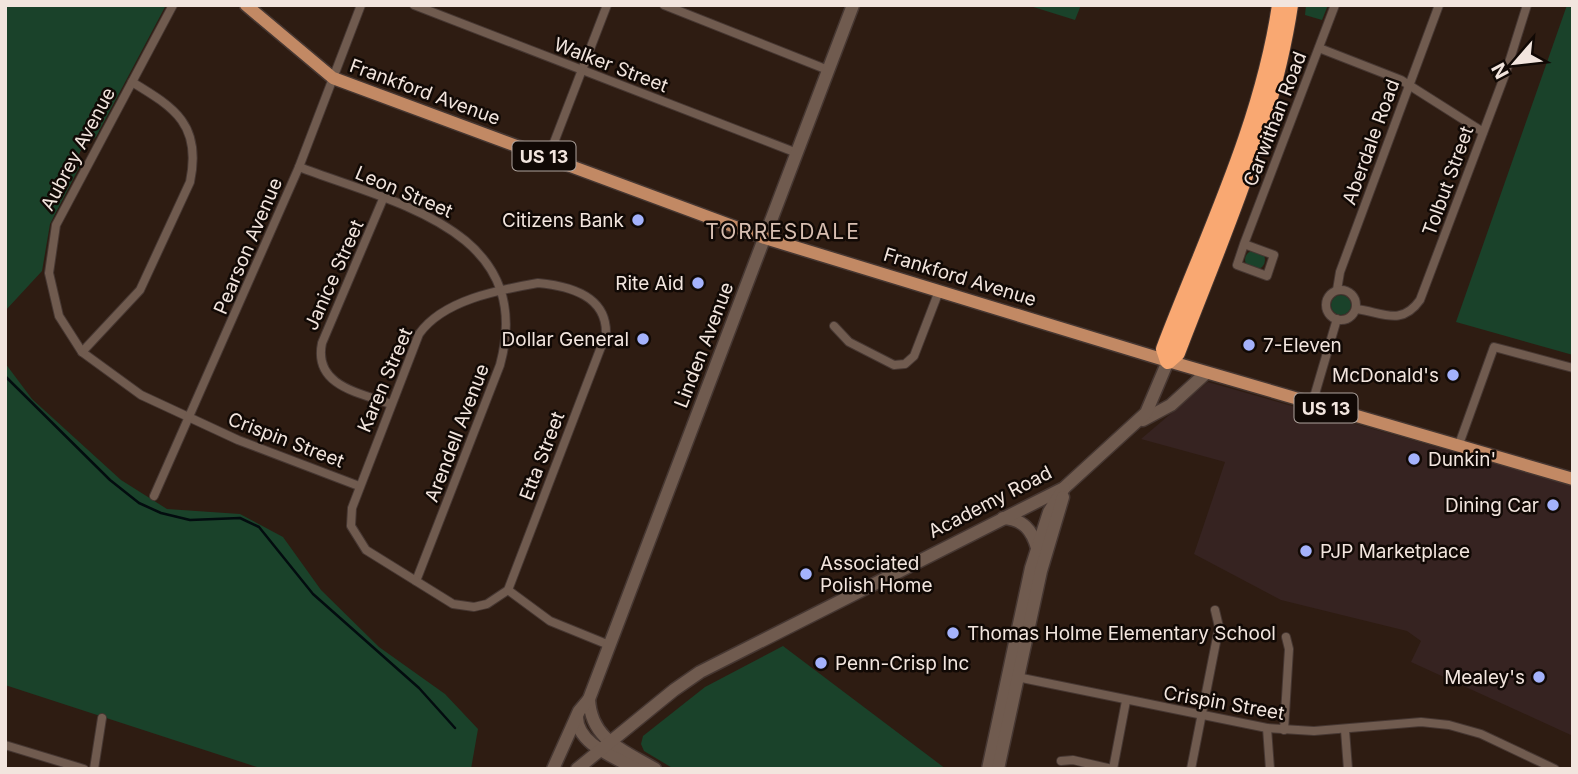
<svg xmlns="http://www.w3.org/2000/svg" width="1578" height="774" viewBox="0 0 1578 774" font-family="Inter,sans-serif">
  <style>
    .commercial { fill: #362321 }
    .green { fill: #1a422a }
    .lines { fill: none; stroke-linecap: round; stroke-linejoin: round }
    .stream { stroke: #030c0f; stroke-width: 2.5 }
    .street-casing { stroke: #463732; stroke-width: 10 }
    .secondary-casing { stroke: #463732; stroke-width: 15 }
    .primary-casing { stroke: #463732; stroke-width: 15 }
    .highway-casing { stroke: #463732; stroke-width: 18 }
    .street { stroke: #705b4f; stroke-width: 8 }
    .secondary { stroke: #705b4f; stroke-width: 12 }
    .primary { stroke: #c28964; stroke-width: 12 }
    .highway { stroke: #f9a872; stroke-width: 16 }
    .poi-dot { fill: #a4b2fc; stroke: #110905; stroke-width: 2.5 }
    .labels { text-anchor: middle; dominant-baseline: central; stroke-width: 5; stroke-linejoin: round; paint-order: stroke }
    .shield { fill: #110905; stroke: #aea39d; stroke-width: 2 }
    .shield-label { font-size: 18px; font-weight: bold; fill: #f2e5de }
    .street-label { font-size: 19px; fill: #f2e5de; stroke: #110905 }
    .poi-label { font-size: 19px; fill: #f2e5de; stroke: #110905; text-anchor: end }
    .neighbourhood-label { font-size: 21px; letter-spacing: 2px; fill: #d7beb1; stroke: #110905 }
  </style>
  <rect width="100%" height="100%" fill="#2e1c12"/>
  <!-- commercial -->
  <path class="commercial" d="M1208,382L1573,486V736L1411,662L1421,641L1407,631L1281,600L1194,554L1225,462L1141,439Z"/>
  <!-- green -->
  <g class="green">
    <path d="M5,5H166L96,137C85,145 75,151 80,166L50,224L42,271L5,311Z"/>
    <path d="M1027,5H1081L1075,20Z"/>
    <path d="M1306,5H1328L1322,20L1305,15Z"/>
    <path d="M1567,5H1573V355L1456,322Z"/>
    <circle cx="1255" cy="260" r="10"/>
    <circle cx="1341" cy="305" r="10"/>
    <path d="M5,363L32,399L121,480L167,509L240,514L283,537L321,590L379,647L445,694L478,729L471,769H263L5,685Z"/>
    <path d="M783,646L946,769H674L644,751L641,744L643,736L705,687Z"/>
  </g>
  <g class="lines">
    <!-- stream -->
    <path class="stream" d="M5,376L110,480L139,503L161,513L190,520L240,518L259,527L313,594L419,688L455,728"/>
    <!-- street casing -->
    <g class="street-casing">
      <g id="street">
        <path d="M173,5L56,225L49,273L59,316L82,352L141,395L238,440L359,486"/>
        <path d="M414,5L797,153"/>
        <path d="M664,5L828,70"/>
        <path d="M1319,48L1401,80L1483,132"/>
        <path d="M548,158L607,5"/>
        <path d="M299,167C393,203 537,229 500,365L416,581"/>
        <path d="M383,199L322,343C313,386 360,393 391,404"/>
        <path d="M1244,244L1274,255L1267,276L1237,265L1244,244L1335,5"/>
        <path d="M538,283C570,286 607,296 606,334L508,590L487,604L474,607L453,604L366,550L351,526L352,508L419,334C443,300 498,290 538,283Z"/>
        <path d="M1337,290L1340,272L1439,5"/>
        <circle cx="1341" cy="305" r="15"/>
        <path d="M1356,309C1382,312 1401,327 1420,300L1506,72L1527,5"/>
        <path d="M834,326L849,342L894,365L905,364L914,356L939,291"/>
        <path d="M82,352L140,290L190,182C202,125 175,108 132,82"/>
        <path d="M1312,404L1337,319"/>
        <path d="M1458,447L1494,347L1573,368"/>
        <path d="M154,496L299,167L361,5"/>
        <path d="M508,590L550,621L609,645"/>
        <path d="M1017,677L1267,728L1314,731L1421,722L1449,725L1481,734L1555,769"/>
        <path d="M1267,728L1270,769"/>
        <path d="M1284,730L1289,649L1286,637"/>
        <path d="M1345,730L1348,769"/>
        <path d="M5,745L84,769"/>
        <path d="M1061,761L1073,760L1112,769"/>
        <path d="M94,769L102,718"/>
        <path d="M1113,769L1126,701"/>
        <path d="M1191,769L1219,627L1215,610"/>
      </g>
    </g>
    <!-- secondary casing -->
    <g class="secondary-casing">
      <g id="secondary">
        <path d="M1143,420L1171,405L1206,373"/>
        <path d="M1003,518C1023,519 1032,530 1037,548"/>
        <path d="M589,699C591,740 623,750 655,769"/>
        <path d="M577,717C577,744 615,757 636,769"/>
        <path d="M553,769L579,711L589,699L853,5"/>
        <path d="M577,769L674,690L700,672L1064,488L1146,413L1168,361"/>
        <path d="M988,769L1031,568L1049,512L1064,488"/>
        <path d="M998,769L1041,571L1063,497"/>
      </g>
    </g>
    <!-- primary casing -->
    <g class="primary-casing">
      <path id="primary" d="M246,5L333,78L765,238L1168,361L1573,479"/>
    </g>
    <!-- highway casing -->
    <g class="highway-casing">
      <path id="highway" d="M1280,5C1262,126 1207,236 1164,349L1168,361L1177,353C1220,240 1272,126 1290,5"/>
    </g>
    <!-- street -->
    <use href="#street" class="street"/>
    <!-- secondary -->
    <use href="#secondary" class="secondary"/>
    <!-- primary -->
    <use href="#primary" class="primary"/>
    <!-- highway -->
    <use href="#highway" class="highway"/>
  </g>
  <!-- markers -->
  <g class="poi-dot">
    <circle cx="638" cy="220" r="7"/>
    <circle cx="698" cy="283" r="7"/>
    <circle cx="643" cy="339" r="7"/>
    <circle cx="1249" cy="345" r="7"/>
    <circle cx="1453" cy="375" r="7"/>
    <circle cx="1414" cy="459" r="7"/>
    <circle cx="1553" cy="505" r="7"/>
    <circle cx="1306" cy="551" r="7"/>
    <circle cx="806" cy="574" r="7"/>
    <circle cx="953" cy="633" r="7"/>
    <circle cx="821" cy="663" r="7"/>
    <circle cx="1539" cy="677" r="7"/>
  </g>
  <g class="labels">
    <!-- shield labels -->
    <g class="shield">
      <rect x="512.5" y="141.5" width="63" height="29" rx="5"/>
      <rect x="1294.5" y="393.5" width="63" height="29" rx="5"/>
    </g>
    <g class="shield-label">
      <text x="544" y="156">US 13</text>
      <text x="1326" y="408">US 13</text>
    </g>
    <!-- street labels -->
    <g class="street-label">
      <text transform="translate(611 65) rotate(21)">Walker Street</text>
      <text transform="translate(425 92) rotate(20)">Frankford Avenue</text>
      <text transform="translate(1275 119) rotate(-69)">Carwithan Road</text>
      <text transform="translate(1371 142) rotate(-70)">Aberdale Road</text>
      <text transform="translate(78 149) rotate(-62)">Aubrey Avenue</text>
      <text transform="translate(1448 181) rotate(-70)">Tolbut Street</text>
      <text transform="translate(404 192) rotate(23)">Leon Street</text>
      <text transform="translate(248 246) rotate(-67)">Pearson Avenue</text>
      <text transform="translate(334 275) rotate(-66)">Janice Street</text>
      <text transform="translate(960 277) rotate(17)">Frankford Avenue</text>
      <text transform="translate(704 345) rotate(-69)">Linden Avenue</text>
      <text transform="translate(385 380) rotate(-67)">Karen Street</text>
      <text transform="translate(457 433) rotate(-69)">Arendell Avenue</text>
      <text transform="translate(286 440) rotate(21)">Crispin Street</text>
      <text transform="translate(542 456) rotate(-69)">Etta Street</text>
      <text transform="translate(990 502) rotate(-27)">Academy Road</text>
      <text transform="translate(1224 703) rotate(10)">Crispin Street</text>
    </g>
    <!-- poi labels -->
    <g class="poi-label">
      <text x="624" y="220">Citizens Bank</text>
      <text x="684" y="283">Rite Aid</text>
      <text x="629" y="339">Dollar General</text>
      <text x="1263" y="345" text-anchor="start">7-Eleven</text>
      <text x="1439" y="375">McDonald's</text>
      <text x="1428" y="459" text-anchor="start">Dunkin'</text>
      <text x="1539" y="505">Dining Car</text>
      <text x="1320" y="551" text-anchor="start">PJP Marketplace</text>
      <text x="820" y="563" text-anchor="start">Associated<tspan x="820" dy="22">Polish Home</tspan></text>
      <text x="967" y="633" text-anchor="start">Thomas Holme Elementary School</text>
      <text x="835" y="663" text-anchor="start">Penn-Crisp Inc</text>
      <text x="1525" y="677">Mealey's</text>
    </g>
    <!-- neighbourhood labels -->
    <g class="neighbourhood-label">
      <text x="783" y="231">TORRESDALE</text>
    </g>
  </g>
  <!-- border -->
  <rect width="1578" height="774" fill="none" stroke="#f2e5de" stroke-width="14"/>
  <!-- north arrow -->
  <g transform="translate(1515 63) rotate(242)" stroke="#110905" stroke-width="5" paint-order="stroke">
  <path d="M0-5L12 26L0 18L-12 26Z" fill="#f2e5de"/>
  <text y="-10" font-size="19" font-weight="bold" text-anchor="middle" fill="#f2e5de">N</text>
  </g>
</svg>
